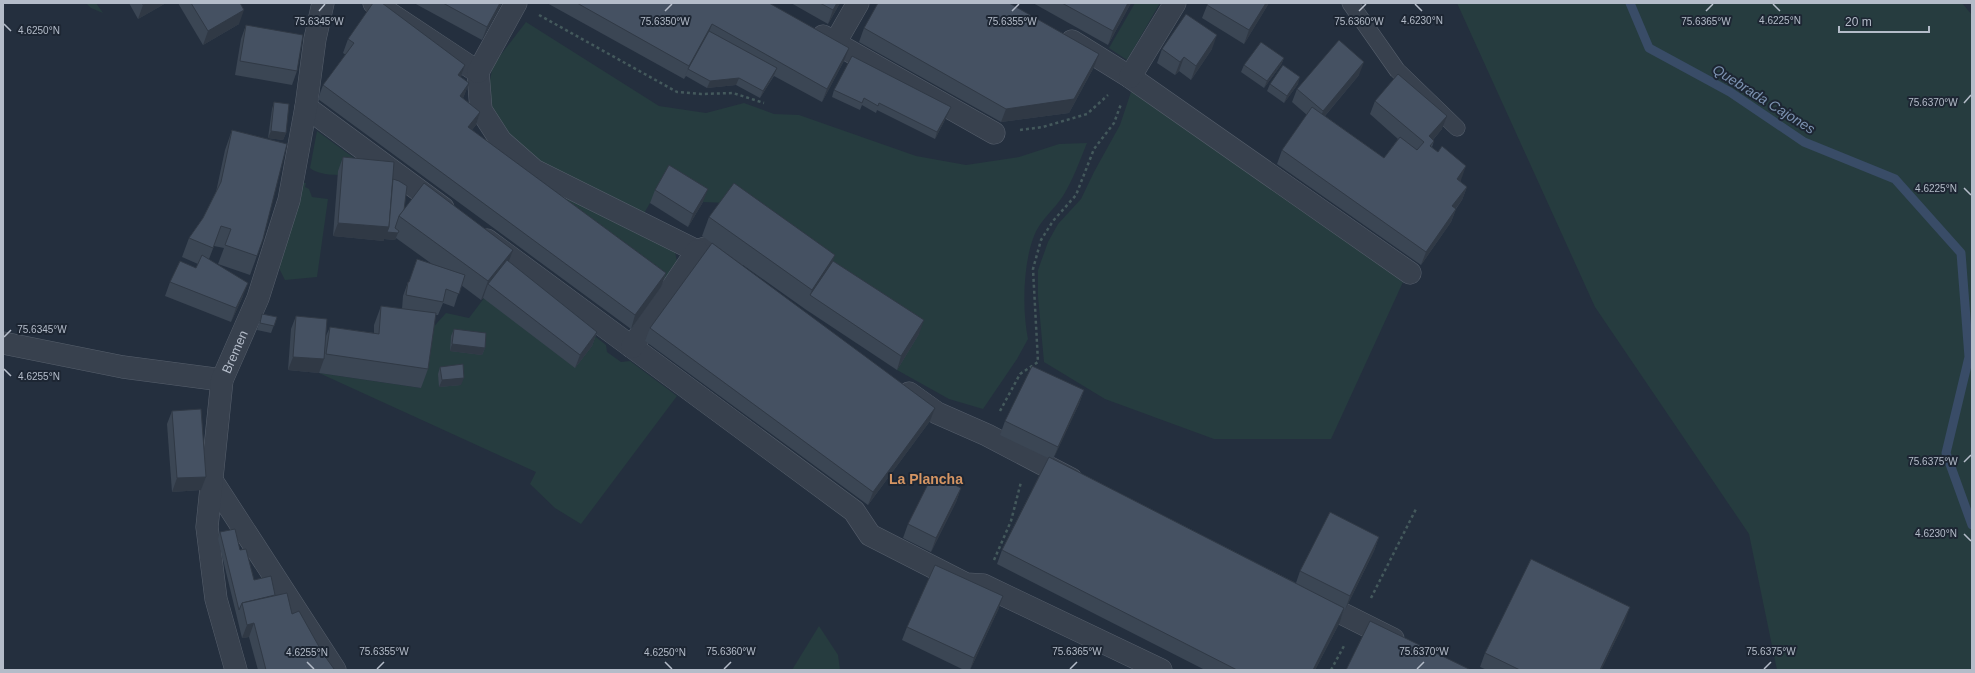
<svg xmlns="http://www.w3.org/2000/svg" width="1975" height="673" viewBox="0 0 1975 673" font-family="Helvetica,sans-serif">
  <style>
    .green { fill: #263c3f }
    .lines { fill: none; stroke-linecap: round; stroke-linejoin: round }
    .stream { stroke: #394c67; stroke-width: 9 }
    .service-casing { stroke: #565f6c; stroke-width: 17 }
    .minor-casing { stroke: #565f6c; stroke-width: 23 }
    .path { stroke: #44595c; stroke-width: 2.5; stroke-dasharray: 3 3; stroke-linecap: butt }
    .service { stroke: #38414e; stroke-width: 16 }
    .minor { stroke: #38414e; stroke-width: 22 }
    .wall { fill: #3b4654 }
    .shaded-wall { fill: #303945 }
    .building { fill: #455162; stroke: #303945 }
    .ticks { fill: none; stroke: #b4bcc9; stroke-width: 1.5 }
    .labels { text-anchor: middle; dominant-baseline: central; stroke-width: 4; stroke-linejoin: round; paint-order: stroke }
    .street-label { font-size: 13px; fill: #b4bcc9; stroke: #1d2633 }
    .water-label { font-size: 14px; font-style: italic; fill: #7c92b1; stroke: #1d2633 }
    .neighbourhood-label { font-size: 14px; font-weight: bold; fill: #d59563; stroke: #1d2633 }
    .ticks-label { font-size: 10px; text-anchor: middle; fill: #b4bcc9; stroke: #1d2633; stroke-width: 4; stroke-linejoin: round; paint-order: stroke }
  </style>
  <rect width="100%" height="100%" fill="#242f3e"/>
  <!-- green -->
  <g class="green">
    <path d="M86,3H96L103,13L91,8Z"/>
    <path d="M1135,3H1160L1127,60L1109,48Z"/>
    <path d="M1457,3H1962L1972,15V670H1777L1749,534L1595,307Z"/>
    <path d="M526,22L659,106L706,113L744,103L774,114L799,115L916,156L966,165L1019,157L1059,144L1087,143C1080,160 1073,180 1063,196C1054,210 1040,220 1034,236C1023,264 1022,309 1028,339L1017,359L983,409L949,399L897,370L727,203L703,202L664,179L643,215L537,163L505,135L489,107V85L493,65Z"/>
    <path d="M1132,89L1403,282L1331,439H1214L1105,399L1044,362L1038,296V270L1048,242L1058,224L1081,199L1094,172L1120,125Z"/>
    <path d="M317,131L376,174C359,174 323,179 310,168Z"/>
    <path d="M493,142L675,252L677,262L661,287Z"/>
    <path d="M300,183H306L305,187L309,189L312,197L328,199L317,277L285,280L279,268L292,225Z"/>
    <path d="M506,269L596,337L606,345L607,352L621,362L630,361L677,396L581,524L555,508L530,484L536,472L319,373L421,388L429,332L446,313L469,318Z"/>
    <path d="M819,626L838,655L840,670H792Z"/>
  </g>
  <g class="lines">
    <!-- stream -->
    <path class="stream" d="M1630,3L1649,48L1730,92L1804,142L1895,179L1961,253L1969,357L1946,453L1972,525"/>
    <!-- service casing -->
    <g class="service-casing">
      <path id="service" d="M1350,3L1397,70L1457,128"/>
    </g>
    <!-- minor casing -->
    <g class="minor-casing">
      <g id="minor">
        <path d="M374,3L478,72L481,110L501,141L534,170L697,251L705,248L731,266"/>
        <path d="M823,36L994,133"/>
        <path d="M1072,41L1130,77L1410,273"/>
        <path d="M835,43L858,3"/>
        <path d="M478,72L516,3"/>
        <path d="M1130,77L1175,3"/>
        <path d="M306,107L443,208"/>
        <path d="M487,240L854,511L870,535L966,584L983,585L1161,670"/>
        <path d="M3,343L123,367L222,380"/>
        <path d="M632,347L697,251"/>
        <path d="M909,393L937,413L987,435L1071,479"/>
        <path d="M211,479L335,670"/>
        <path d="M1315,600L1393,639"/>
        <path id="s1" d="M236,670L216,599L207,527L222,380L258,298L289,200L306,107L315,39L323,3"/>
      </g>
    </g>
    <!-- path -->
    <g class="path">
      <path d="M539,15L677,92L701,94L733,93L764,103"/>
      <path d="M1020,130L1043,127L1087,114L1108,95"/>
      <path d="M1000,411L1020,374L1038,362L1033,269L1041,240L1053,221L1076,195L1094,149L1114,123L1121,104"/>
      <path d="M994,560L1011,521L1021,482"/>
      <path d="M1371,598L1416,509"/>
      <path d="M1331,670L1345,644"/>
    </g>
    <!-- service -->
    <use href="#service" class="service"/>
    <!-- minor -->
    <use href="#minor" class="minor"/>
  </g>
  <!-- wall -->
  <g class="wall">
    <path d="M129,3H166L138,19Z"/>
    <path d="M178,3H240L239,24L203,45Z"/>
    <path d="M414,3H502L482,40Z"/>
    <path d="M547,3H769L844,61L822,102L774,76L760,98L736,85L707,88L686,76L684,79Z"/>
    <path d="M791,3H840L828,24Z"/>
    <path d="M1033,3H1131L1108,45Z"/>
    <path d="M1208,3H1269L1244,44L1202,18Z"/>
    <path d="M246,25L297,71L292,85L235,75L241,39Z"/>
    <path d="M864,28L1094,67L1069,113L1001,122L859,42Z"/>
    <path d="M348,39L465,65L461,77L469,83L463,98L480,112L476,125L472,130L666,273L661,287L631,329L318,99L323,85L346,55L343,53Z"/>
    <path d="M1162,49H1212L1191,80L1179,71L1175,75L1157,63Z"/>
    <path d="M1284,58L1281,65L1264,88L1241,72L1244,65Z"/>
    <path d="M1359,75L1325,116L1384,158L1398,139L1370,114L1375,101L1442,129L1433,140L1434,141L1432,147L1461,180L1460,181L1467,187L1462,200L1456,209L1451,222L1421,265L1277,164L1282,150L1307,115L1292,102L1297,89Z"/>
    <path d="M1270,84H1298L1284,103L1267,91Z"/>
    <path d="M834,90L951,107L948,114L935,139L877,110L876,113L862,105L860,110L832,97Z"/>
    <path d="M274,102L286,133L283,140L268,138L272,109Z"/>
    <path d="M232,130L263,239L250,275L218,264L224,248L214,246L209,259L243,296L231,322L165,296L170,282L196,268L198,264L182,257L189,238L203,218L216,192L225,150Z"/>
    <path d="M343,157L393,179L404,210L509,262L597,332L592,346L575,368L483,298L481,300L461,285L454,307L443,303L438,315H435L428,369L421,388L319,373L288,370L291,329L296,316L325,338L330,327L374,333V325L381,306L402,309L403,296L408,282H409L417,259L432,264L396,238L395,240L384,239V241L333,236L338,171Z"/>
    <path d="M655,190L703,202L688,227L650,203Z"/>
    <path d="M709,217L833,261L919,334L897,370L805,309L702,236Z"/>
    <path d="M262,314L277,317L271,333L257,330Z"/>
    <path d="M650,328L930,421L868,505L645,341Z"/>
    <path d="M454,329L485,348L482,355L450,351L451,336Z"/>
    <path d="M440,367L461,385L439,387L438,374Z"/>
    <path d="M1084,390L1079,404L1053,459L1296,583L1300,571L1379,537L1374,551L1345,610L1344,609L1340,622L1315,670H1205L997,564L1002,550L1048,458L1000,435L1005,421Z"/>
    <path d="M172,411L206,477L201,490L172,492L167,424Z"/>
    <path d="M961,488L956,502L931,552L903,538L908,524Z"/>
    <path d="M220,532L240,550L254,580L275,595L292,614L334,669V670H258L249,637L242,638L218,539Z"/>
    <path d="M1003,596L998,610L970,670H964L902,640L907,627Z"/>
    <path d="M1625,621L1601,670H1487L1480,667L1485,653Z"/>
  </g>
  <!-- shaded-wall -->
  <g class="shaded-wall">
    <path d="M147,3H166L138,19L143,5Z"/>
    <path d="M500,3H502L482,40L487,27Z"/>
    <path d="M837,3H840L828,24L833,10Z"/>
    <path d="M1128,3H1131L1108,45L1113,31Z"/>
    <path d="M1266,3H1269L1244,44L1249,30Z"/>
    <path d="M244,10L239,24L203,45L208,31Z"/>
    <path d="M712,24L707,38L688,69L684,79L689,66Z"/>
    <path d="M1217,35L1212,49L1191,80L1196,66Z"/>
    <path d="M849,48L844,61L822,102L827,89Z"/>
    <path d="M1099,54L1094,67L1069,113L1001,122L1006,109Z"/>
    <path d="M1184,57L1179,71L1175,75L1180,62Z"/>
    <path d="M1284,58L1281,65L1264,88L1267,81Z"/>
    <path d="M1364,62L1359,75L1318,124L1323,111Z"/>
    <path d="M465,65L460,79L458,75Z"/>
    <path d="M777,68L774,75L760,98L763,91Z"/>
    <path d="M1300,77L1298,84L1284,103L1287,96Z"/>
    <path d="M739,78L736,85L707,88L710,81Z"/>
    <path d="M469,83L464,96L455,110L460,96Z"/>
    <path d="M951,107L948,114L935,139L937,132Z"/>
    <path d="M480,112L476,125L463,140L468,127Z"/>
    <path d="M1447,116L1442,129L1424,150L1429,136Z"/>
    <path d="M271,131L286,133L283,140L268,138Z"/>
    <path d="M1466,166L1461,180L1452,193L1457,179Z"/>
    <path d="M1467,187L1462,200L1447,220L1452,206Z"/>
    <path d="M708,189L703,202L688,227L693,214Z"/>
    <path d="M1456,209L1451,222L1421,265L1426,252Z"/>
    <path d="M338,223L389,227L398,233L395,240L384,239V241L333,236Z"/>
    <path d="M513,250L506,269L488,284L483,298L481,300L488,281Z"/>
    <path d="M835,255L828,275L810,295L812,290Z"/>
    <path d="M666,273L661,287L631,329L635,315Z"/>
    <path d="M248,283L243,296L231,322L236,308Z"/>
    <path d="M924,320L919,334L897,370L901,356Z"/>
    <path d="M597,332L592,346L575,368L580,355Z"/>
    <path d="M452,344L485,348L482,355L450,351Z"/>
    <path d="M293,357L324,359L319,373L288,370Z"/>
    <path d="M464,378L461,385L439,387L442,380Z"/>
    <path d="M1084,390L1079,404L1053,460L1058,447Z"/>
    <path d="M935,408L930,421L868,505L873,492Z"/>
    <path d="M206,477L201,490L172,492L177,478Z"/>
    <path d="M961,488L956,502L931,552L936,538Z"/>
    <path d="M1379,537L1374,551L1345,610L1350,596Z"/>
    <path d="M1003,596L998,610L970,670L974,658Z"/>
    <path d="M1630,607L1625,621L1601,670H1600Z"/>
    <path d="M1344,608L1340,622L1315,670H1313Z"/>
    <path d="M254,623L249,637L242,638L247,625Z"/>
  </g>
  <!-- building -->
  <g class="building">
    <path d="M142,3H147L143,5Z"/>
    <path d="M191,3H240L244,10L208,31Z"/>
    <path d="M373,3H382L465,65L458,75L469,83L460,96L480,112L468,127L666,273L635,315L323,85L354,43L348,39Z"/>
    <path d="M443,3H500L487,27Z"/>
    <path d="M577,3H769L849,48L827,89L712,24L689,66Z"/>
    <path d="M820,3H837L833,10Z"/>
    <path d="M878,3H1009L1099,54L1074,99L1006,109L864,28Z"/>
    <path d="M1062,3H1128L1113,31Z"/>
    <path d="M1208,3H1266L1249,30L1207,5Z"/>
    <path d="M1186,14L1217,35L1196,66L1184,57L1180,62L1162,49Z"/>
    <path d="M246,25L303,35L297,71L240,61Z"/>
    <path d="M709,31L777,68L763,91L739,78L710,81L688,69Z"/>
    <path d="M1339,40L1364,62L1323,111L1297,89Z"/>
    <path d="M1261,42L1284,58L1267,81L1244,65Z"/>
    <path d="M852,56L951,107L937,132L879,103L878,106L864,98L862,103L834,90Z"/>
    <path d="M1283,65L1300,77L1287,96L1270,84Z"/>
    <path d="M1398,74L1447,116L1429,136L1434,141L1430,146L1438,152L1442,146L1466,166L1457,179L1467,187L1452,206L1456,209L1426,252L1282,150L1312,107L1384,158L1400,137L1417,150L1424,142L1375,101Z"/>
    <path d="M274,102L289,104L286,133L271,131Z"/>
    <path d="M232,130L287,144L263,239L257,256L225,245L231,229L221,226L213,248L189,238L203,218L221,182Z"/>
    <path d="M343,157L394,162L389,227L338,223Z"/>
    <path d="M669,165L708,189L693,214L655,190Z"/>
    <path d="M393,179L399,181L407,186L404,210L399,216L395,228L399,231L398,233L387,232L389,227Z"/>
    <path d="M424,183L513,250L488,281L399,216Z"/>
    <path d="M734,183L835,255L812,290L709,217Z"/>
    <path d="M712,243L935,408L873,492L650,328Z"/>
    <path d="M202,255L248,283L236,308L170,282L180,261L196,268Z"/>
    <path d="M417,259L465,275L459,294L446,289L443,302L406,295L408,282H409Z"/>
    <path d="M507,260L597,332L580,355L488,284Z"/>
    <path d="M833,261L924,320L901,356L810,295Z"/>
    <path d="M381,306L436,313L428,369L326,354L330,327L379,334Z"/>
    <path d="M262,314L277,317L274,326L260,323Z"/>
    <path d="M296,316L327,319L324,359L293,357Z"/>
    <path d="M454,329L486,333L485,348L452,344Z"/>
    <path d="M463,364L464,378L442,380L440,367Z"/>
    <path d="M1032,366L1084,390L1058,447L1005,421Z"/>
    <path d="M201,409L206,477L177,478L172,411Z"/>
    <path d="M1049,457L1344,608L1313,670H1237L1002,550Z"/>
    <path d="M933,474L961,488L936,538L908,524Z"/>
    <path d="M1330,512L1379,537L1350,596L1300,571Z"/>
    <path d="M235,529L240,550L246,549L254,580L271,576L275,595L242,603L239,610L220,532Z"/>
    <path d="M1531,559L1630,607L1600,670H1520L1485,653Z"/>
    <path d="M935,565L1003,596L974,658L907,627Z"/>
    <path d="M287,593L292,614L299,611L322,652L334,669L333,670H266L254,623L247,625L242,603Z"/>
    <path d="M1370,621L1471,670H1346Z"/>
  </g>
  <!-- ticks -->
  <path class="ticks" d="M1415,4L1422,11M1773,4L1780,11M319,11L325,4M665,11L672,4M1012,11L1019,4M1359,11L1366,4M1706,11L1713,4M4,24L11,31M1964,103L1971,95M1964,188L1971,195M4,337L11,330M4,369L11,376M1964,462L1971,455M1964,534L1971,541M307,662L314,669M665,662L672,669M377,669L384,662M724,669L731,662M1070,669L1077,662M1417,669L1424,662M1764,669L1771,662"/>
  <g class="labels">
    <!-- street labels -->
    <g class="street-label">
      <text stroke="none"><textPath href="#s1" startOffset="325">Bremen</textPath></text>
    </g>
    <!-- water labels -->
    <g class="water-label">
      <text transform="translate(1764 99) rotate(32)">Quebrada Cajones</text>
    </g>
    <!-- neighbourhood labels -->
    <g class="neighbourhood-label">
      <text x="926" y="479">La Plancha</text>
    </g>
  </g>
  <g class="ticks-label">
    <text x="1422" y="24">4.6230°N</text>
    <text x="1780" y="24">4.6225°N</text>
    <text x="665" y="25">75.6350°W</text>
    <text x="1359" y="25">75.6360°W</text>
    <text x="1706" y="25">75.6365°W</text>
    <text x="319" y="25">75.6345°W</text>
    <text x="1012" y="25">75.6355°W</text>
    <text x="39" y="34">4.6250°N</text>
    <text x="1933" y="106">75.6370°W</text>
    <text x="1936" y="192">4.6225°N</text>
    <text x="42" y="333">75.6345°W</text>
    <text x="39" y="380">4.6255°N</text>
    <text x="1933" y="465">75.6375°W</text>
    <text x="1936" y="537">4.6230°N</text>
    <text x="384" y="655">75.6355°W</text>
    <text x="731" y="655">75.6360°W</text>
    <text x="1077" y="655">75.6365°W</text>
    <text x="1424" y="655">75.6370°W</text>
    <text x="1771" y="655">75.6375°W</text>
    <text x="307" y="656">4.6255°N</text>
    <text x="665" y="656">4.6250°N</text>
  </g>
  <!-- border -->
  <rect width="1975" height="673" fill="none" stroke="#b4bcc9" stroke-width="8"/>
  <!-- scale -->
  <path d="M1839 26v6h90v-6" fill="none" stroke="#b4bcc9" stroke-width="2"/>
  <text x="1845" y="26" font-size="12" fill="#b4bcc9" stroke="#1d2633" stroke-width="3" paint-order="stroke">20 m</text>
</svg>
